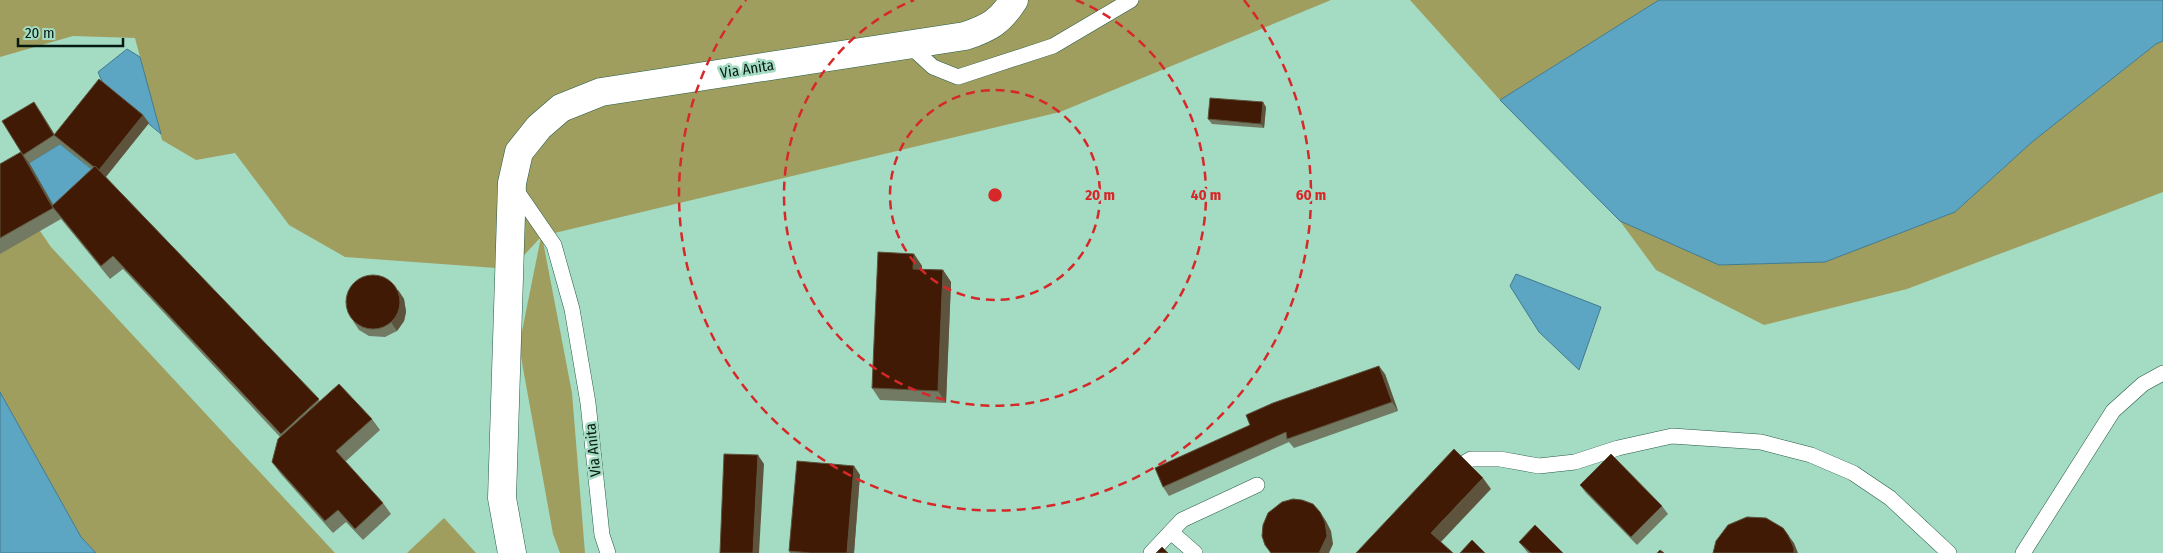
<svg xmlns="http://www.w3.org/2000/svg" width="2163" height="553" viewBox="0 0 2163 553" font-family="'Fira Sans Condensed',sans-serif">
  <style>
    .green { fill: #a09e5f }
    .water { fill: #5ca5c3; stroke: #427b8e }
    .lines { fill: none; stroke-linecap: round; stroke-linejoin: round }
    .lane-casing { stroke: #265b47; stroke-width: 16 }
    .street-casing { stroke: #265b47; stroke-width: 29 }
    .lane { stroke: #fff; stroke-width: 15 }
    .street { stroke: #fff; stroke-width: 28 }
    .wall { fill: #727a64; fill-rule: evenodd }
    .shaded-wall { fill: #5e543d }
    .building { fill: #401a04; stroke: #5e543d }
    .ring { fill: none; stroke: #d62828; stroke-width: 2.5; stroke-dasharray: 9 6 }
    .labels { text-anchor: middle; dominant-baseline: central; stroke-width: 5; stroke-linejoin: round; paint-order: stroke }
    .street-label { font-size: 15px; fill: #051a12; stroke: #a4dbc3 }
    .centre { fill: #d62828; stroke: #a4dbc3; stroke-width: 2.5 }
    .ring-label { font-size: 15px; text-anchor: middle; font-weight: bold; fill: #d62828; stroke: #a4dbc3; stroke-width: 5; stroke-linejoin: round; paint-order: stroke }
  </style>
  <rect width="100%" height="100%" fill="#a4dbc3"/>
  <!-- green -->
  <g class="green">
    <path d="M0,0H1331L1060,112L542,236L572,393L585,553H560L553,534L519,346L541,237L511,269L345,257L289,225L235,153L196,160L162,140L135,38L73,36L0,57Z"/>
    <path d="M1410,0H1659L1500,100Z"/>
    <path d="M2163,41V192L1907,289L1764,325L1656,270L1620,221L1719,265L1825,262L1955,212L2032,142L2156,44Z"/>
    <path d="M0,173L51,247L335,553H96L81,537L0,392Z"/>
    <path d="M444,518L476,553H407Z"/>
  </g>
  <!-- water -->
  <g class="water">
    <path d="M1659,0H2163V41L2156,44L2032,142L1955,212L1825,262L1719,265L1620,221L1500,100Z"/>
    <path d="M127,49L140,57L161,134L105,88L98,72Z"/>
    <path d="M60,144L104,179L61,219L29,163Z"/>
    <path d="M1516,274L1601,307L1579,370L1539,332L1510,286Z"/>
    <path d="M0,392L81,537L96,553H0Z"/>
  </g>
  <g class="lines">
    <!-- lane casing -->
    <g class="lane-casing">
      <g id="lane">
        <path d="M909,45L933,67L958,77L1053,46L1131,0"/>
        <path d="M514,187L554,245L572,309L588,403L602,535L608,553"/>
        <path d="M1449,472L1471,459H1500L1539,466L1575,462L1618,448L1672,436L1761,442L1811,455L1853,473L1890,498L1949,553"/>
        <path d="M1171,532L1195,553"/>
        <path d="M1151,553L1182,520L1257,485"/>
        <path d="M2023,553L2113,411L2143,384L2163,373"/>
      </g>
    </g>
    <!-- street casing -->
    <g class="street-casing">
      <path id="street" d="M512,553L502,498L512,183L519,152L539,127L561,108L601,92L965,36C989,28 1000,22 1014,0"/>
    </g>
    <!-- lane -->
    <use href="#lane" class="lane"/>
    <!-- street -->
    <use href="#street" class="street"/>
  </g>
  <!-- wall -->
  <g class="wall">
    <path d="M1266,107L1264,128L1212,124L1208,119Z"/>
    <path d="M40,111L55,135L143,115L149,123L106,177L320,401L372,419L380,430L345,462L383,503L391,514L363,540L346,522L333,533L280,473L272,462L280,437L123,269L110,279L61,219L0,254V164L21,152ZM60,144L92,169L53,205L29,163Z"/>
    <path d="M914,254L922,266V269L943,270L951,282L946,403L880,400L872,388Z"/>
    <path d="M398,290L404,299L406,312L404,321L397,331L385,337L369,336L359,330L353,321Z"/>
    <path d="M1385,374L1398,411L1294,448L1289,442L1169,496L1163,487Z"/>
    <path d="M854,466L860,475L854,553H790L789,551Z"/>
    <path d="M1580,485L1662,506L1668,514L1637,545L1586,493Z"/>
    <path d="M1519,542L1563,553H1528Z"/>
  </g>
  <!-- shaded-wall -->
  <g class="shaded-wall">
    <path d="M34,102L40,111L56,137L54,135Z"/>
    <path d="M1263,102L1266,107L1264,128L1261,124Z"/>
    <path d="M143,115L149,123L104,179L98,171Z"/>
    <path d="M21,152L29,163L57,212L52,207Z"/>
    <path d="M914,254L922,266L921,281L913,269Z"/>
    <path d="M943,270L951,282L946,403L938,391Z"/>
    <path d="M398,290L404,299L406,312L404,321L397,331L391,322Z"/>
    <path d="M1379,366L1385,374L1398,411L1392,402Z"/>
    <path d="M758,455L764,464L759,553H753Z"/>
    <path d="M854,466L860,475L854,553H847Z"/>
    <path d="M1483,478L1491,489L1439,544L1431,533Z"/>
    <path d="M1320,512L1326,521L1331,531L1333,544L1329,553H1319Z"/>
    <path d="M1788,535L1794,543L1798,553H1794Z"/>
  </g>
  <!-- building -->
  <g class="building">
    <path d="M99,79L143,115L99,170L95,166L94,167L54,135Z"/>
    <path d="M1210,98L1263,102L1261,124L1208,119Z"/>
    <path d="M34,102L54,135L23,155L2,121Z"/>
    <path d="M21,152L53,208L0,238V164Z"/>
    <path d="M95,166L319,399L281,434L113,256L101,266L52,206Z"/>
    <path d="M878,252L914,254L913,269L943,270L938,391L872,388Z"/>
    <circle cx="373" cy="302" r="27"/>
    <path d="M1379,366L1392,402L1287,439L1286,432L1163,487L1155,468L1250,425L1246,415L1273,403Z"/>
    <path d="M339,384L372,419L336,451L383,503L355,529L338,510L325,521L272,462L278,439Z"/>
    <path d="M1454,449L1483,478L1431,533L1453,553H1356Z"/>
    <path d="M724,454L758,455L753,553H720Z"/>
    <path d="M1611,454L1662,506L1631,537L1580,485Z"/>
    <path d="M797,461L854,466L847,553H811L789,551Z"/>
    <path d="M1293,499L1302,500L1313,504L1320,512L1325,522L1327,536L1319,553H1271L1265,545L1262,536L1263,525L1268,513L1282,502Z"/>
    <path d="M1747,517L1766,518L1783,528L1788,535L1794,548V553H1713L1716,541L1728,525Z"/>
    <path d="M1535,525L1563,553H1531L1519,542Z"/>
    <path d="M1472,540L1485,553H1460Z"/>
    <path d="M1162,547L1168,553H1156Z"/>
    <path d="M1660,550L1664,553H1657Z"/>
  </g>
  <!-- distance rings -->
  <g class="ring">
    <circle cx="995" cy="195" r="105"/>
    <path d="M1076 0A211 211 0 1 1 914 0"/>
    <path d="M1244 0A316 316 0 1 1 746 0"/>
  </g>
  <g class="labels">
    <!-- street labels -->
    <g class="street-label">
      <text transform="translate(747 69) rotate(-9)">Via Anita</text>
      <text transform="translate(593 450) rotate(-96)">Via Anita</text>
    </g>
  </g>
  <circle cx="995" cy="195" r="8" class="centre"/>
  <g class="ring-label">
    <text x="1100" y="200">20 m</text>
    <text x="1206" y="200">40 m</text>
    <text x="1311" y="200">60 m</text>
  </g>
  <!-- scale -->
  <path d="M18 38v8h105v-8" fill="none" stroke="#051a12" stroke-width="2.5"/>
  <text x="25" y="38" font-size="15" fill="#051a12" stroke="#a4dbc3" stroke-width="4" paint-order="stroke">20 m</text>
</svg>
